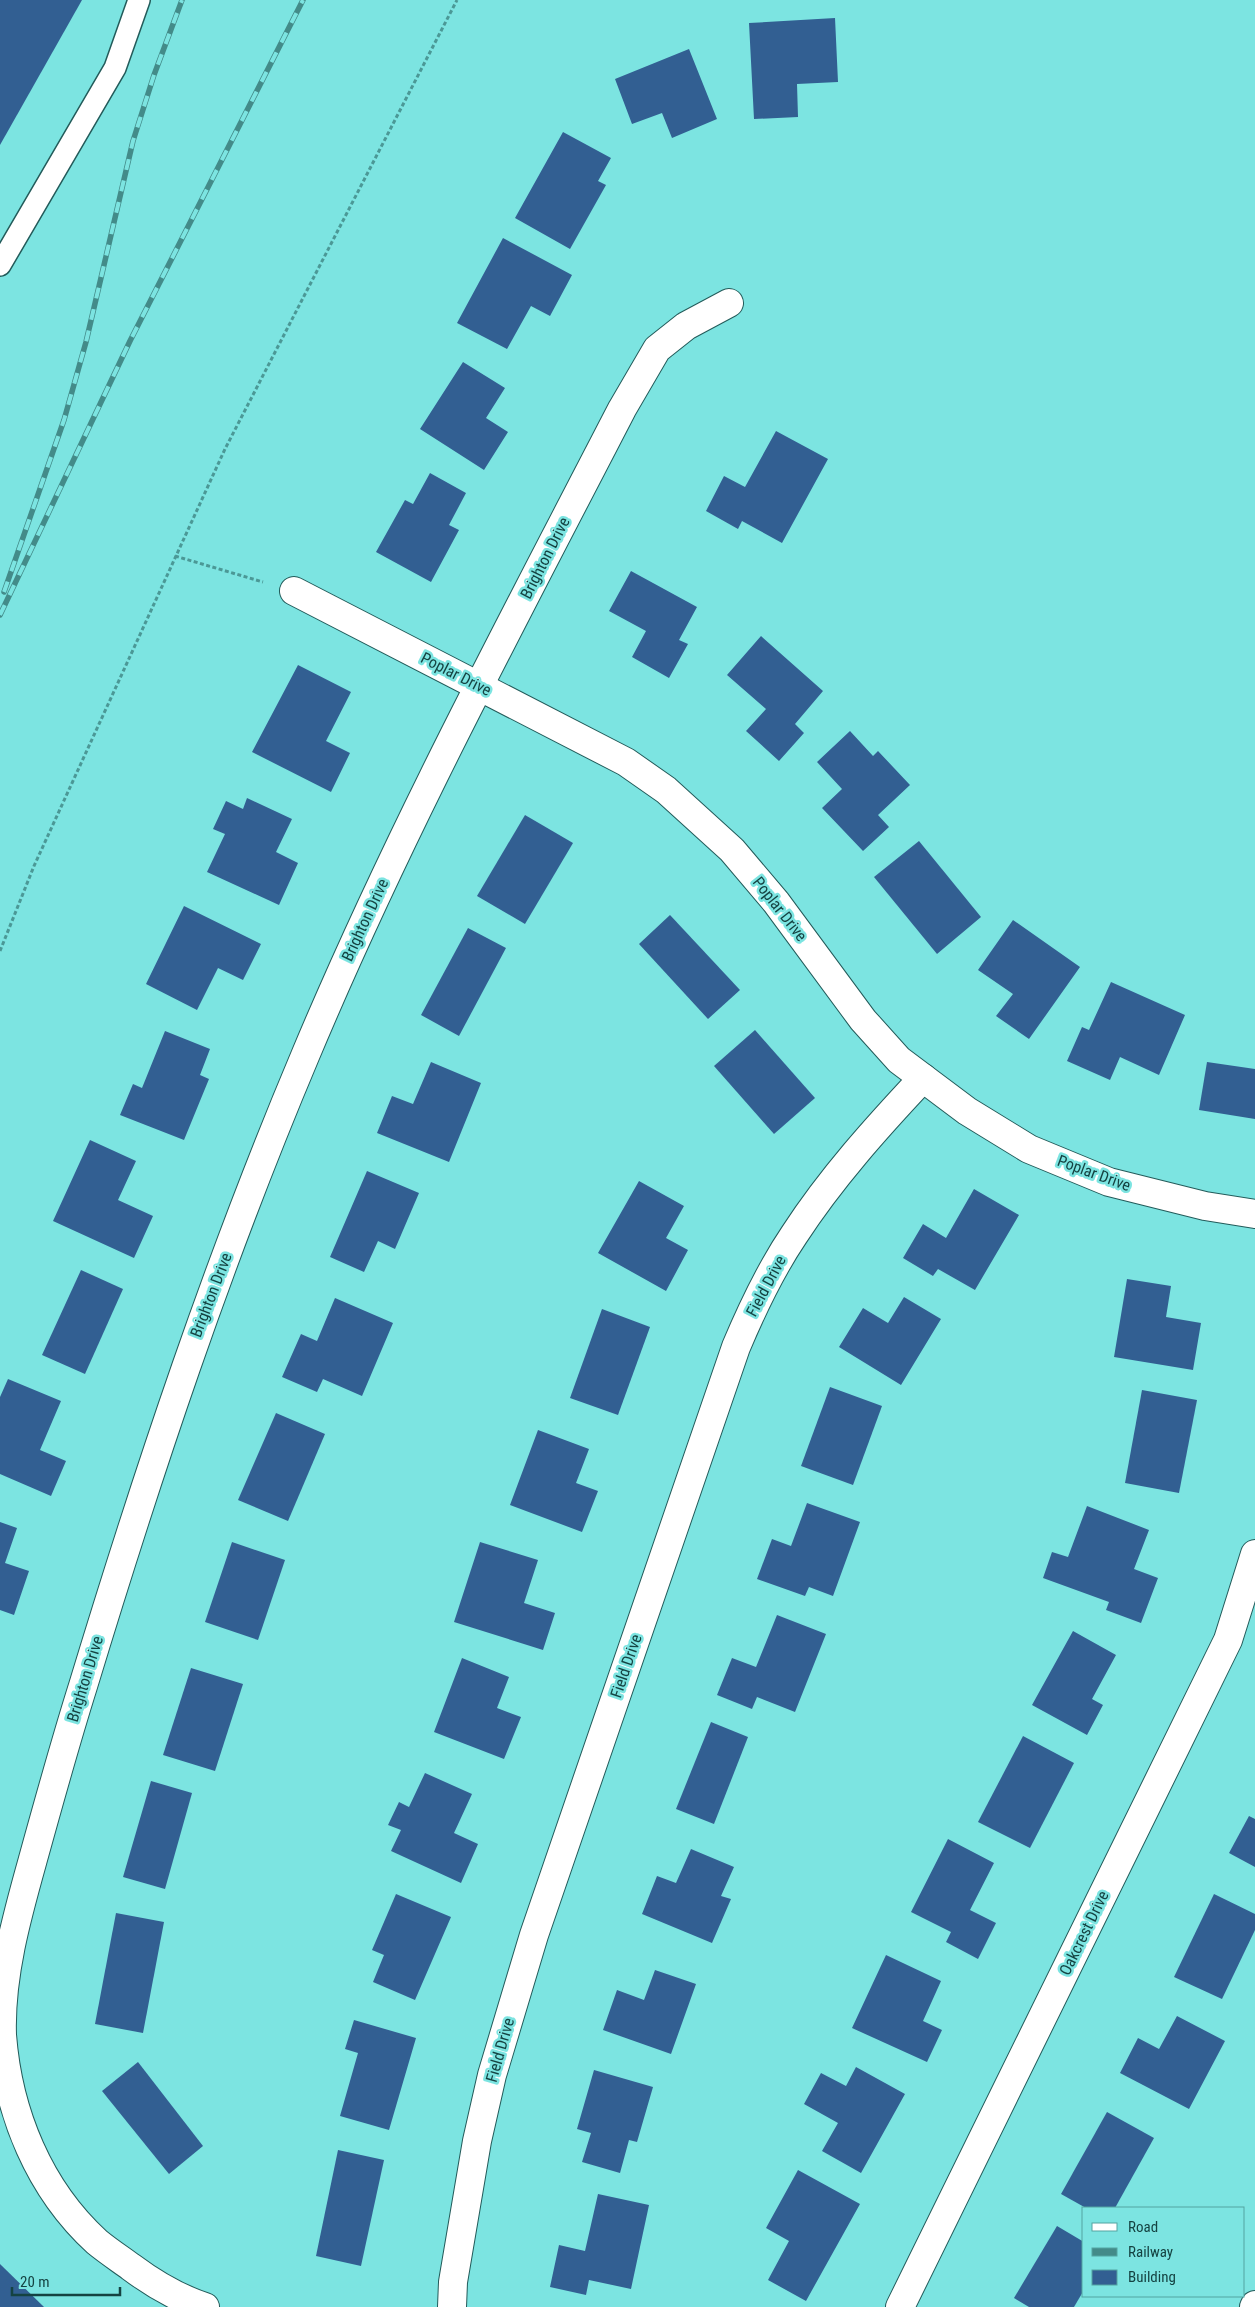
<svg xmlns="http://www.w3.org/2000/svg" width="1255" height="2307" viewBox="0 0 1255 2307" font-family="'Roboto Condensed',sans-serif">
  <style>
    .building { fill: #325f92 }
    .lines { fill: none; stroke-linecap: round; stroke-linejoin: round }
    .service-casing { stroke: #235b5a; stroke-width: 24 }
    .minor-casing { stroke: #235b5a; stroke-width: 30 }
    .tertiary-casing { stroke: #235b5a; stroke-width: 30 }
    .path { stroke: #4b9896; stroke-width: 3; stroke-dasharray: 4 2.5; stroke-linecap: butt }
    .service { stroke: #fff; stroke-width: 21 }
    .minor { stroke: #fff; stroke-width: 28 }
    .tertiary { stroke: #fff; stroke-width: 28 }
    .rail-casing { stroke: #438b89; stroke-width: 5.5 }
    .rail { stroke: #7ce4e1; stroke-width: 4; stroke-dasharray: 11; stroke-linecap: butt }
    .labels { text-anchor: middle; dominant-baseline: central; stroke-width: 5; stroke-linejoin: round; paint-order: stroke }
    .street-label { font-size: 16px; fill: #154342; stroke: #7ce4e1 }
  </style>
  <rect width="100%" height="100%" fill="#7ce4e1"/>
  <!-- building -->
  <g class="building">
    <path d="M0,0H82L0,145Z"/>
    <path d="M835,18L838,82L797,84L798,117L754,119L749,23Z"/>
    <path d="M689,49L717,119L672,138L662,113L632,124L615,79Z"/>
    <path d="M563,132L611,158L598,181L606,185L570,249L515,218Z"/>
    <path d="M503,238L572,275L550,316L531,306L507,349L457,323Z"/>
    <path d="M463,362L505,388L486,418L508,432L484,470L420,429Z"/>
    <path d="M776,431L828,459L782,543L742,521L738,529L706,511L724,476L745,487Z"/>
    <path d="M430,473L466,493L449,525L459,530L431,582L376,552L405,500L413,504Z"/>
    <path d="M631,571L697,607L679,640L688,644L669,678L632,657L646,631L609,611Z"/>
    <path d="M761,636L823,691L795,724L804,733L779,761L746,731L766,709L727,675Z"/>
    <path d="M298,665L351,692L326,741L350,753L331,792L252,752Z"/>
    <path d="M850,731L873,756L878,751L910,785L878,815L889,827L863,851L822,808L842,789L817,762Z"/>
    <path d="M247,798L292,819L276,852L298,863L279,905L207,872L225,834L213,829L226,801L243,809Z"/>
    <path d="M525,815L573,843L525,924L477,896Z"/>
    <path d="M919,841L981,917L937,954L874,877Z"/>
    <path d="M184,906L261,944L243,980L218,968L197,1010L146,984Z"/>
    <path d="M670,915L740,990L708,1019L639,944Z"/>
    <path d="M1013,920L1080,967L1029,1039L996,1016L1013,994L978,970Z"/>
    <path d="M468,928L506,948L459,1036L421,1015Z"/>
    <path d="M1111,982L1185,1015L1159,1075L1120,1057L1110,1080L1067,1061L1082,1027L1089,1030Z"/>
    <path d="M755,1030L815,1098L774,1134L714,1066Z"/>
    <path d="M165,1031L210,1049L200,1075L209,1079L184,1140L120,1115L133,1084L142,1088Z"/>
    <path d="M431,1062L481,1083L449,1162L377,1133L392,1096L413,1104Z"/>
    <path d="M1207,1062L1255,1069V1119L1199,1110Z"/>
    <path d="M90,1140L136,1161L118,1200L153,1216L134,1258L53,1221Z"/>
    <path d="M367,1171L419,1193L395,1249L378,1241L364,1272L330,1257Z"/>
    <path d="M639,1181L684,1206L666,1238L688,1250L666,1291L598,1253Z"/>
    <path d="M974,1189L1019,1215L975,1290L938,1269L933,1276L903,1258L923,1224L946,1238Z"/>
    <path d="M81,1270L123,1289L85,1374L42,1355Z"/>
    <path d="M1127,1279L1171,1286L1166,1317L1201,1323L1193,1370L1114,1357Z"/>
    <path d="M904,1297L941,1319L901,1385L839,1347L863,1308L888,1323Z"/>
    <path d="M335,1298L393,1323L362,1396L323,1379L317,1392L282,1377L301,1334L317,1341Z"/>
    <path d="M602,1309L650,1327L618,1415L570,1398Z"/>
    <path d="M8,1379L61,1401L40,1450L66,1461L51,1496L0,1474V1397Z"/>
    <path d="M830,1387L882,1406L853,1485L801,1466Z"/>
    <path d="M1142,1390L1197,1400L1179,1493L1125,1483Z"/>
    <path d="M276,1413L325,1434L288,1521L238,1500Z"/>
    <path d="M538,1430L589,1449L576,1483L598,1491L582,1532L510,1505Z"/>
    <path d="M807,1503L860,1522L833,1596L809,1587L805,1596L757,1579L772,1539L791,1546Z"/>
    <path d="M1087,1506L1149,1530L1134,1569L1158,1578L1141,1623L1106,1610L1109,1602L1043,1578L1052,1552L1068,1557Z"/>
    <path d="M0,1522L17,1528L5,1563L29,1571L14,1615L0,1610Z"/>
    <path d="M232,1542L285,1560L258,1640L205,1622Z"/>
    <path d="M480,1542L538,1560L524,1603L555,1613L543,1650L454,1622Z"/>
    <path d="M777,1615L826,1634L795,1712L757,1697L752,1709L717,1695L732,1658L756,1667Z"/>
    <path d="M1073,1631L1116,1655L1092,1699L1103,1705L1087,1735L1032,1705Z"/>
    <path d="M462,1658L509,1677L497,1708L521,1717L504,1759L434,1732Z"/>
    <path d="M191,1668L243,1684L215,1771L163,1755Z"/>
    <path d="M711,1722L748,1737L714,1824L676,1809Z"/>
    <path d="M1023,1736L1074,1763L1030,1848L978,1822Z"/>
    <path d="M425,1773L472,1794L454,1833L478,1844L461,1883L391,1851L401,1830L388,1825L399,1802L409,1807Z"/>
    <path d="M151,1781L192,1793L165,1889L123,1877Z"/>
    <path d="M1249,1816L1255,1819V1867L1229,1853Z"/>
    <path d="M948,1839L994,1863L970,1910L996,1923L978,1959L946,1942L951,1932L911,1912Z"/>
    <path d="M691,1849L734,1867L721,1896L731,1899L712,1943L642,1914L657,1876L676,1883Z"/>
    <path d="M396,1894L451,1917L415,2000L373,1982L384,1955L372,1950Z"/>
    <path d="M1214,1894L1255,1914V1930L1222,1999L1174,1977Z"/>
    <path d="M116,1913L164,1922L143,2033L95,2024Z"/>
    <path d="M886,1955L941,1981L923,2021L942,2030L927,2062L852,2028Z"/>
    <path d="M655,1970L696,1984L671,2054L603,2030L617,1990L644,2000Z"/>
    <path d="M1177,2016L1225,2041L1189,2109L1120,2073L1138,2038L1159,2049Z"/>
    <path d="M354,2020L416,2038L389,2130L340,2116L358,2053L345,2049Z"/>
    <path d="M138,2062L203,2146L169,2174L102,2091Z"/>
    <path d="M856,2067L905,2094L861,2173L822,2151L838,2123L804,2104L821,2073L846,2086Z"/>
    <path d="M594,2070L653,2087L637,2142L629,2140L620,2173L582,2162L591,2133L577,2129Z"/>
    <path d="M1107,2112L1154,2138L1115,2208H1086L1061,2194Z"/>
    <path d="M338,2150L384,2160L361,2266L316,2256Z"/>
    <path d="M798,2170L860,2204L806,2301L768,2280L789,2241L766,2228Z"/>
    <path d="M598,2194L649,2205L631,2289L589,2280L586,2295L550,2287L559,2245L585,2251Z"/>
    <path d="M1057,2226L1084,2242V2290L1074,2307H1029L1014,2298Z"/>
    <path d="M0,2264L44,2307H0Z"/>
  </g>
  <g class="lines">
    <!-- service casing -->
    <g class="service-casing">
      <path id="service" d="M0,265L115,68L139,0"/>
    </g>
    <!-- minor casing -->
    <g class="minor-casing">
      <g id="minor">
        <path d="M294,591L626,762L666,790L732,850L776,902L863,1020L899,1060L967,1111L1029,1149L1109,1182L1205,1206L1255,1214"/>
        <path d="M205,2307C177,2298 155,2285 131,2267C120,2259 108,2251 97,2242C39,2189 8,2113 2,2035C0,1976 17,1916 33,1859C49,1801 65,1743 83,1686C148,1472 218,1262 305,1056C398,834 512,622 622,409L657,349L686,326L729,303"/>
        <path d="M452,2307L453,2282L477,2141L492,2075L534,1935L736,1347C752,1309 771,1269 794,1235C831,1178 877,1127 923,1078"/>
        <path d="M900,2307L1228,1640L1255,1554"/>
      </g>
    </g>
    <!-- tertiary casing -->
    <g class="tertiary-casing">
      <path id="tertiary" d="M1254,2307L1255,2305"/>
    </g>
    <!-- path -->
    <g class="path">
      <path d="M175,556L263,582"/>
      <path d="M0,951L34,866L225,449L457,0"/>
    </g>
    <!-- service -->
    <use href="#service" class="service"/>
    <!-- minor -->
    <use href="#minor" class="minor"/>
    <!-- tertiary -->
    <use href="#tertiary" class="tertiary"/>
    <!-- rail casing -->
    <g class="rail-casing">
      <g id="rail">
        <path d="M4,592L64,420L86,342L133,141L154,75L182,0"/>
        <path d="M0,615L130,341L303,0"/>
      </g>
    </g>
    <!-- rail -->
    <use href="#rail" class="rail"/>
  </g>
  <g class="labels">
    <!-- street labels -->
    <g class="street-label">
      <text transform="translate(545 558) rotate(-63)">Brighton Drive</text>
      <text transform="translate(456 674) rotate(27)">Poplar Drive</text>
      <text transform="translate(780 909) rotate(52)">Poplar Drive</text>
      <text transform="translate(365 920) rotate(-65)">Brighton Drive</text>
      <text transform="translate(1094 1173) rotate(20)">Poplar Drive</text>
      <text transform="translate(766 1286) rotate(-62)">Field Drive</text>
      <text transform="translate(211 1295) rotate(-69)">Brighton Drive</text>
      <text transform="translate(626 1666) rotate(-71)">Field Drive</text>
      <text transform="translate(85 1679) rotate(-73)">Brighton Drive</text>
      <text transform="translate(1084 1933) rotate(-64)">Oakcrest Drive</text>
      <text transform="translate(500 2050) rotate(-74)">Field Drive</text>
    </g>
  </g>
  <!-- legend -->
  <rect x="1082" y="2207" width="162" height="90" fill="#7ce4e1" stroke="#53a4a1"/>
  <rect x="1092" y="2223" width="25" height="8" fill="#ffffff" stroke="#53a4a1"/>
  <text x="1128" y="2232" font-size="15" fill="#154342">Road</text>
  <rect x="1092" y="2248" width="25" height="8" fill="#438b89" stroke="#53a4a1"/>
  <text x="1128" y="2257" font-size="15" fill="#154342">Railway</text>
  <rect x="1092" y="2270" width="25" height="15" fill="#325f92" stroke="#53a4a1"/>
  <text x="1128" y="2282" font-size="15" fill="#154342">Building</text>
  <!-- scale -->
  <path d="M12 2287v8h108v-8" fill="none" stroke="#154342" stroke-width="2.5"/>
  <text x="20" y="2287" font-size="15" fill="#154342" stroke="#7ce4e1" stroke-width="4" paint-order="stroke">20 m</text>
</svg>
